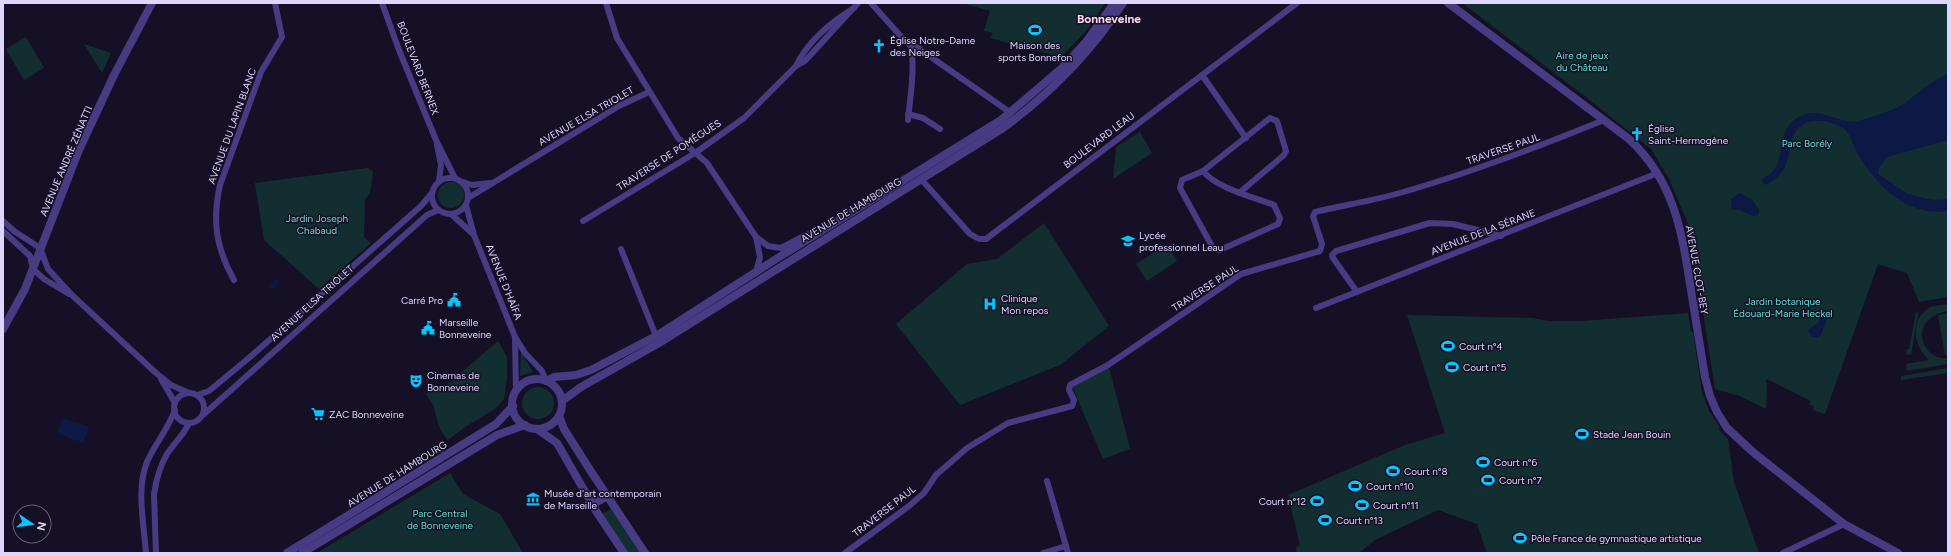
<svg xmlns="http://www.w3.org/2000/svg" width="1951" height="556" viewBox="0 0 1951 556" font-family="Figtree,sans-serif">
  <style>
    .green { fill: #132e30 }
    .water { fill: #0b1944 }
    .lines { fill: none; stroke-linecap: round; stroke-linejoin: round }
    .minor { stroke: #473c84; stroke-width: 6 }
    .tertiary { stroke: #473c84; stroke-width: 8 }
    .labels { text-anchor: middle; dominant-baseline: central; stroke-width: 3; stroke-linejoin: round; paint-order: stroke }
    .poi-label { font-size: 10px; fill: #dfd6fe; stroke: #161026; text-anchor: start }
    .park-label { font-size: 10px; fill: #63decd; stroke: #161026 }
    .street-label { font-size: 10px; fill: #dfd6fe; stroke: #161026 }
    .quarter-label { font-size: 12px; font-weight: bold; fill: #fed8ec; stroke: #161026 }
  </style>
  <rect width="100%" height="100%" fill="#161026"/>
  <!-- green -->
  <g class="green">
    <path d="M962,3H1105L1087,30L1061,57L990,38L993,33L984,31L990,11Z"/>
    <path d="M1462,3H1948V297L1919,302L1907,273L1878,264L1825,414L1813,410L1814,407L1809,404L1811,401L1767,379L1765,381L1767,383L1766,409L1740,396L1715,389L1690,228L1669,179L1651,149L1587,98Z"/>
    <path d="M26,37L44,68L24,80L6,49Z"/>
    <path d="M84,44L111,53L102,73Z"/>
    <path d="M1140,132L1152,153L1113,179L1116,147Z"/>
    <path d="M368,168L373,172L370,193L365,200L364,237L371,243L319,289L264,240L255,183Z"/>
    <circle cx="451" cy="195" r="13"/>
    <path d="M1044,223L1109,326L1060,365L960,405L896,324L967,264L997,259Z"/>
    <path d="M1167,244L1177,261L1147,281L1136,264Z"/>
    <path d="M1948,304V311C1906,318 1922,362 1948,358V364L1907,371L1906,364L1929,360C1914,347 1909,320 1929,308C1934,305 1942,305 1948,304Z"/>
    <path d="M1916,312L1918,313L1911,355L1906,354L1907,349H1909Z"/>
    <path d="M1688,313L1691,332H1693L1702,393L1709,411L1719,426V430L1728,439L1734,482L1759,553H1487L1477,524L1438,510L1375,540L1359,553H1297L1296,547L1300,545L1288,495L1405,445L1445,433L1407,315L1533,318L1548,321H1582Z"/>
    <path d="M1948,313V355H1945L1938,315Z"/>
    <path d="M498,341L507,357V377L504,399L495,409L465,427L448,440C438,430 438,420 434,408C433,403 428,398 426,394L434,387L443,388Z"/>
    <path d="M521,352L533,372L520,376Z"/>
    <path d="M1109,367L1130,449L1103,459L1072,386Z"/>
    <path d="M1948,368V373L1901,380V376Z"/>
    <circle cx="538" cy="403" r="16"/>
    <path d="M450,473L463,494L500,514L523,553H317Z"/>
    <path d="M611,509L643,553H628L602,514Z"/>
  </g>
  <!-- water -->
  <g class="water">
    <path d="M1948,74V140L1887,157L1879,168L1878,174L1908,194L1933,200L1948,199V211C1908,217 1878,187 1859,156C1854,147 1851,136 1845,129C1827,118 1800,115 1792,139C1789,148 1789,160 1784,169C1780,176 1772,181 1766,185L1761,180C1765,177 1770,175 1773,171C1785,157 1777,134 1793,121C1816,101 1837,125 1857,121C1867,119 1895,110 1903,104C1920,93 1928,82 1948,74Z"/>
    <path d="M1740,193L1752,199L1759,210L1758,215L1753,216L1740,210H1732L1731,199Z"/>
    <path d="M278,279L281,283L273,289L269,285Z"/>
    <path d="M1827,312L1829,313L1821,335L1818,338L1811,336L1808,330L1818,323L1821,314Z"/>
    <path d="M63,418L89,427L83,443L57,433Z"/>
  </g>
  <g class="lines">
    <!-- minor -->
    <g class="minor">
      <path d="M382,3L399,50L436,140L455,178"/>
      <path d="M606,3L617,38L678,138L707,163L756,237L760,257L756,272"/>
      <path d="M871,3L906,42L918,48L1011,113"/>
      <path d="M796,66L805,61L858,3"/>
      <path d="M1202,75L1246,138"/>
      <path d="M908,114L923,118L940,129"/>
      <path d="M908,120C910,98 916,64 910,44"/>
      <path d="M437,145L441,165L439,181"/>
      <path d="M1203,171L1182,180L1180,188L1213,248L1220,250L1278,224L1280,218L1274,205C1253,197 1216,188 1203,171L1270,118L1277,121L1286,151L1284,155L1239,193"/>
      <circle cx="450" cy="196" r="18"/>
      <path d="M921,179L970,234L979,239H986L1297,3"/>
      <path d="M463,182L472,185L490,183"/>
      <path d="M468,198L619,106L649,92"/>
      <path d="M466,205L474,235L515,337L525,353L542,371L546,381"/>
      <path d="M451,214L473,234"/>
      <path d="M3,221L14,231L40,248L48,269L73,296L156,373L171,385L189,393"/>
      <path d="M583,221L695,153L744,118L796,66C807,42 832,21 854,8"/>
      <path d="M3,231L30,256L33,269L44,279L69,294"/>
      <path d="M756,237L768,246L781,248L806,235L815,232"/>
      <path d="M621,249L656,336"/>
      <path d="M234,280C216,248 212,221 220,185L261,72L282,37L275,3"/>
      <path d="M1357,292L1333,258L1332,255L1336,251L1430,223L1453,224L1501,236"/>
      <path d="M1316,308L1658,173"/>
      <path d="M515,338L516,392"/>
      <path d="M161,379L175,403"/>
      <circle cx="189" cy="408" r="15"/>
      <path d="M197,395L209,391L250,357L421,206L432,193"/>
      <path d="M203,415L427,215L438,210"/>
      <path d="M1047,481L1068,553"/>
      <path d="M146,553C144,524 136,489 147,462C155,444 168,429 175,410"/>
      <path d="M156,553L154,494C156,481 160,466 167,454C174,443 184,435 189,423"/>
      <path d="M845,553L909,506L924,493L936,475L967,448L1008,423L1072,406L1074,400L1069,390L1070,385L1108,365L1241,274L1320,251L1322,244L1313,216L1315,212C1345,205 1377,200 1407,191C1475,171 1538,147 1604,120"/>
      <path d="M1043,553L1066,546"/>
      <path d="M1783,553L1844,524"/>
    </g>
    <!-- tertiary -->
    <g class="tertiary">
      <path d="M1448,3L1629,139C1673,180 1681,227 1690,284C1695,315 1700,346 1705,377L1710,396L1717,412L1727,428L1754,453L1844,524L1898,553"/>
      <path d="M3,329L25,289L79,150L114,75L152,3"/>
      <circle cx="537" cy="404" r="25"/>
      <path d="M546,381L554,377L576,375L591,370L656,336L776,259L1001,120L1062,68L1086,42L1114,3"/>
      <path d="M562,401L581,387L659,343L1003,128C1051,93 1091,52 1123,3"/>
      <path d="M559,416L564,429L590,470L645,553"/>
      <path d="M537,429L557,443L596,511L624,553"/>
      <path d="M592,505L607,496"/>
      <path d="M287,553L496,424L513,406"/>
      <path d="M302,553L497,435L525,425"/>
    </g>
  </g>
  <!-- icons -->
  <defs>
    <g id="stadium-bare" transform="scale(1.08)"><path d="M0-5a6.5 5 0 1 0 0 10a6.5 5 0 1 0 0-10ZM-3.5-1.8h7v3.6h-7Z" fill="#07c5fa" stroke="#161026" stroke-width="2.5" paint-order="stroke"/></g>
    <g id="church-bare" transform="scale(1.08)"><path d="M-1.2-6h2.4v3.5h3.3v2.4h-3.3V6h-2.4V-.1h-3.3v-2.4h3.3Z" fill="#07c5fa" stroke="#161026" stroke-width="2.5" paint-order="stroke"/></g>
    <g id="school-bare" transform="scale(1.08)"><path d="M0-5L7-2L0 1L-7-2ZM-4 1L0 2.5L4 1V4Q0 6-4 4Z" fill="#07c5fa" stroke="#161026" stroke-width="2.5" paint-order="stroke"/></g>
    <g id="civic-bare" transform="scale(1.08)"><path d="M-.6-6.5H3V-4.5H.6V-3L4-1V1h2V6H-6V1h2V-1L-.6-3ZM-1.2 2.5V6h2.4V2.5Z" fill="#07c5fa" stroke="#161026" stroke-width="2.5" paint-order="stroke"/></g>
    <g id="hospital-bare" transform="scale(1.08)"><path d="M-5-5h3v3.5h4V-5h3V5h-3V1.5h-4V5h-3Z" fill="#07c5fa" stroke="#161026" stroke-width="2.5" paint-order="stroke"/></g>
    <g id="theatre-bare" transform="scale(1.08)"><path d="M-5-5.5Q0-4 5-5.5V0Q5 5 0 6Q-5 5-5 0ZM-3.3-2.5H-1v1.5H-3.3ZM1-2.5H3.3v1.5H1ZM-2.8 1Q0 5.5 2.8 1Z" fill="#07c5fa" stroke="#161026" stroke-width="2.5" paint-order="stroke"/></g>
    <g id="supermarket-bare" transform="scale(1.08)"><path d="M-6-5.5h2.5l.6 2H6L4.5 2H-2.5L-4.4-4H-6ZM-1.5 3.2a1.3 1.3 0 1 0 .1 0ZM3 3.2a1.3 1.3 0 1 0 .1 0Z" fill="#07c5fa" stroke="#161026" stroke-width="2.5" paint-order="stroke"/></g>
    <g id="museum-bare" transform="scale(1.08)"><path d="M0-6L6-3V-2H-6V-3ZM-5-1h2V3h-2ZM-1-1h2V3h-2ZM3-1h2V3H3ZM-6 4H6V6H-6Z" fill="#07c5fa" stroke="#161026" stroke-width="2.5" paint-order="stroke"/></g>
  </defs>
  <g fill-rule="evenodd">
    <use href="#stadium-bare" x="1035" y="30"/>
    <use href="#church-bare" x="879" y="46"/>
    <use href="#church-bare" x="1637" y="134"/>
    <use href="#school-bare" x="1128" y="241"/>
    <use href="#civic-bare" x="454" y="300"/>
    <use href="#hospital-bare" x="990" y="304"/>
    <use href="#civic-bare" x="428" y="328"/>
    <use href="#stadium-bare" x="1448" y="346"/>
    <use href="#stadium-bare" x="1452" y="367"/>
    <use href="#theatre-bare" x="416" y="381"/>
    <use href="#supermarket-bare" x="318" y="414"/>
    <use href="#stadium-bare" x="1582" y="434"/>
    <use href="#stadium-bare" x="1483" y="462"/>
    <use href="#stadium-bare" x="1393" y="471"/>
    <use href="#stadium-bare" x="1488" y="480"/>
    <use href="#stadium-bare" x="1355" y="486"/>
    <use href="#museum-bare" x="533" y="499"/>
    <use href="#stadium-bare" x="1317" y="501"/>
    <use href="#stadium-bare" x="1362" y="505"/>
    <use href="#stadium-bare" x="1325" y="520"/>
    <use href="#stadium-bare" x="1520" y="538"/>
  </g>
  <g class="labels">
    <!-- poi labels -->
    <g class="poi-label">
      <text x="890" y="40">Église Notre-Dame<tspan x="890" dy="12">des Neiges</tspan></text>
      <text x="1035" y="45" text-anchor="middle">Maison des<tspan x="1035" dy="12">sports Bonnefon</tspan></text>
      <text x="1648" y="128">Église<tspan x="1648" dy="12">Saint-Hermogène</tspan></text>
      <text x="1139" y="235">Lycée<tspan x="1139" dy="12">professionnel Leau</tspan></text>
      <text x="1001" y="298">Clinique<tspan x="1001" dy="12">Mon repos</tspan></text>
      <text x="443" y="300" text-anchor="end">Carré Pro</text>
      <text x="439" y="322">Marseille<tspan x="439" dy="12">Bonneveine</tspan></text>
      <text x="1459" y="346">Court n°4</text>
      <text x="1463" y="367">Court n°5</text>
      <text x="427" y="375">Cinemas de<tspan x="427" dy="12">Bonneveine</tspan></text>
      <text x="329" y="414">ZAC Bonneveine</text>
      <text x="1593" y="434">Stade Jean Bouin</text>
      <text x="1494" y="462">Court n°6</text>
      <text x="1404" y="471">Court n°8</text>
      <text x="1499" y="480">Court n°7</text>
      <text x="1366" y="486">Court n°10</text>
      <text x="544" y="493">Musée d'art contemporain<tspan x="544" dy="12">de Marseille</tspan></text>
      <text x="1306" y="501" text-anchor="end">Court n°12</text>
      <text x="1373" y="505">Court n°11</text>
      <text x="1336" y="520">Court n°13</text>
      <text x="1531" y="538">Pôle France de gymnastique artistique</text>
    </g>
    <!-- park labels -->
    <g class="park-label">
      <text x="1582" y="55">Aire de jeux<tspan x="1582" dy="12">du Château</tspan></text>
      <text x="1807" y="143">Parc Borély</text>
      <text x="317" y="218">Jardin Joseph<tspan x="317" dy="12">Chabaud</tspan></text>
      <text x="1783" y="301">Jardin botanique<tspan x="1783" dy="12">Édouard-Marie Heckel</tspan></text>
      <text x="440" y="513">Parc Central<tspan x="440" dy="12">de Bonneveine</tspan></text>
    </g>
    <!-- street labels -->
    <g class="street-label">
      <text transform="translate(418 68) rotate(69)">BOULEVARD BERNEX</text>
      <text transform="translate(586 116) rotate(-30)">AVENUE ELSA TRIOLET</text>
      <text transform="translate(232 126) rotate(-70)">AVENUE DU LAPIN BLANC</text>
      <text transform="translate(1099 140) rotate(-37)">BOULEVARD LEAU</text>
      <text transform="translate(1503 149) rotate(-19)">TRAVERSE PAUL</text>
      <text transform="translate(669 155) rotate(-33)">TRAVERSE DE POMÈGUES</text>
      <text transform="translate(66 161) rotate(-67)">AVENUE ANDRÉ ZÉNATTI</text>
      <text transform="translate(851 210) rotate(-31)">AVENUE DE HAMBOURG</text>
      <text transform="translate(1483 232) rotate(-21)">AVENUE DE LA SÉRANE</text>
      <text transform="translate(1697 270) rotate(80)">AVENUE CLOT-BEY</text>
      <text transform="translate(504 282) rotate(68)">AVENUE D'HAÏFA</text>
      <text transform="translate(1205 288) rotate(-33)">TRAVERSE PAUL</text>
      <text transform="translate(312 303) rotate(-42)">AVENUE ELSA TRIOLET</text>
      <text transform="translate(397 474) rotate(-32)">AVENUE DE HAMBOURG</text>
      <text transform="translate(884 511) rotate(-38)">TRAVERSE PAUL</text>
    </g>
    <!-- quarter labels -->
    <g class="quarter-label">
      <text x="1109" y="19">Bonneveine</text>
    </g>
  </g>
  <!-- border -->
  <rect width="1951" height="556" fill="none" stroke="#dfd6fe" stroke-width="8"/>
  <!-- north arrow -->
  <g transform="translate(32 524) rotate(103)"><circle r="19" fill="#161026" stroke="#665f7c"/>
  <path d="M0-3L7 15L0 10L-7 15Z" fill="#07c5fa"/>
  <text y="-6" font-size="11" font-weight="bold" text-anchor="middle" fill="#dfd6fe">N</text>
  </g>
</svg>
